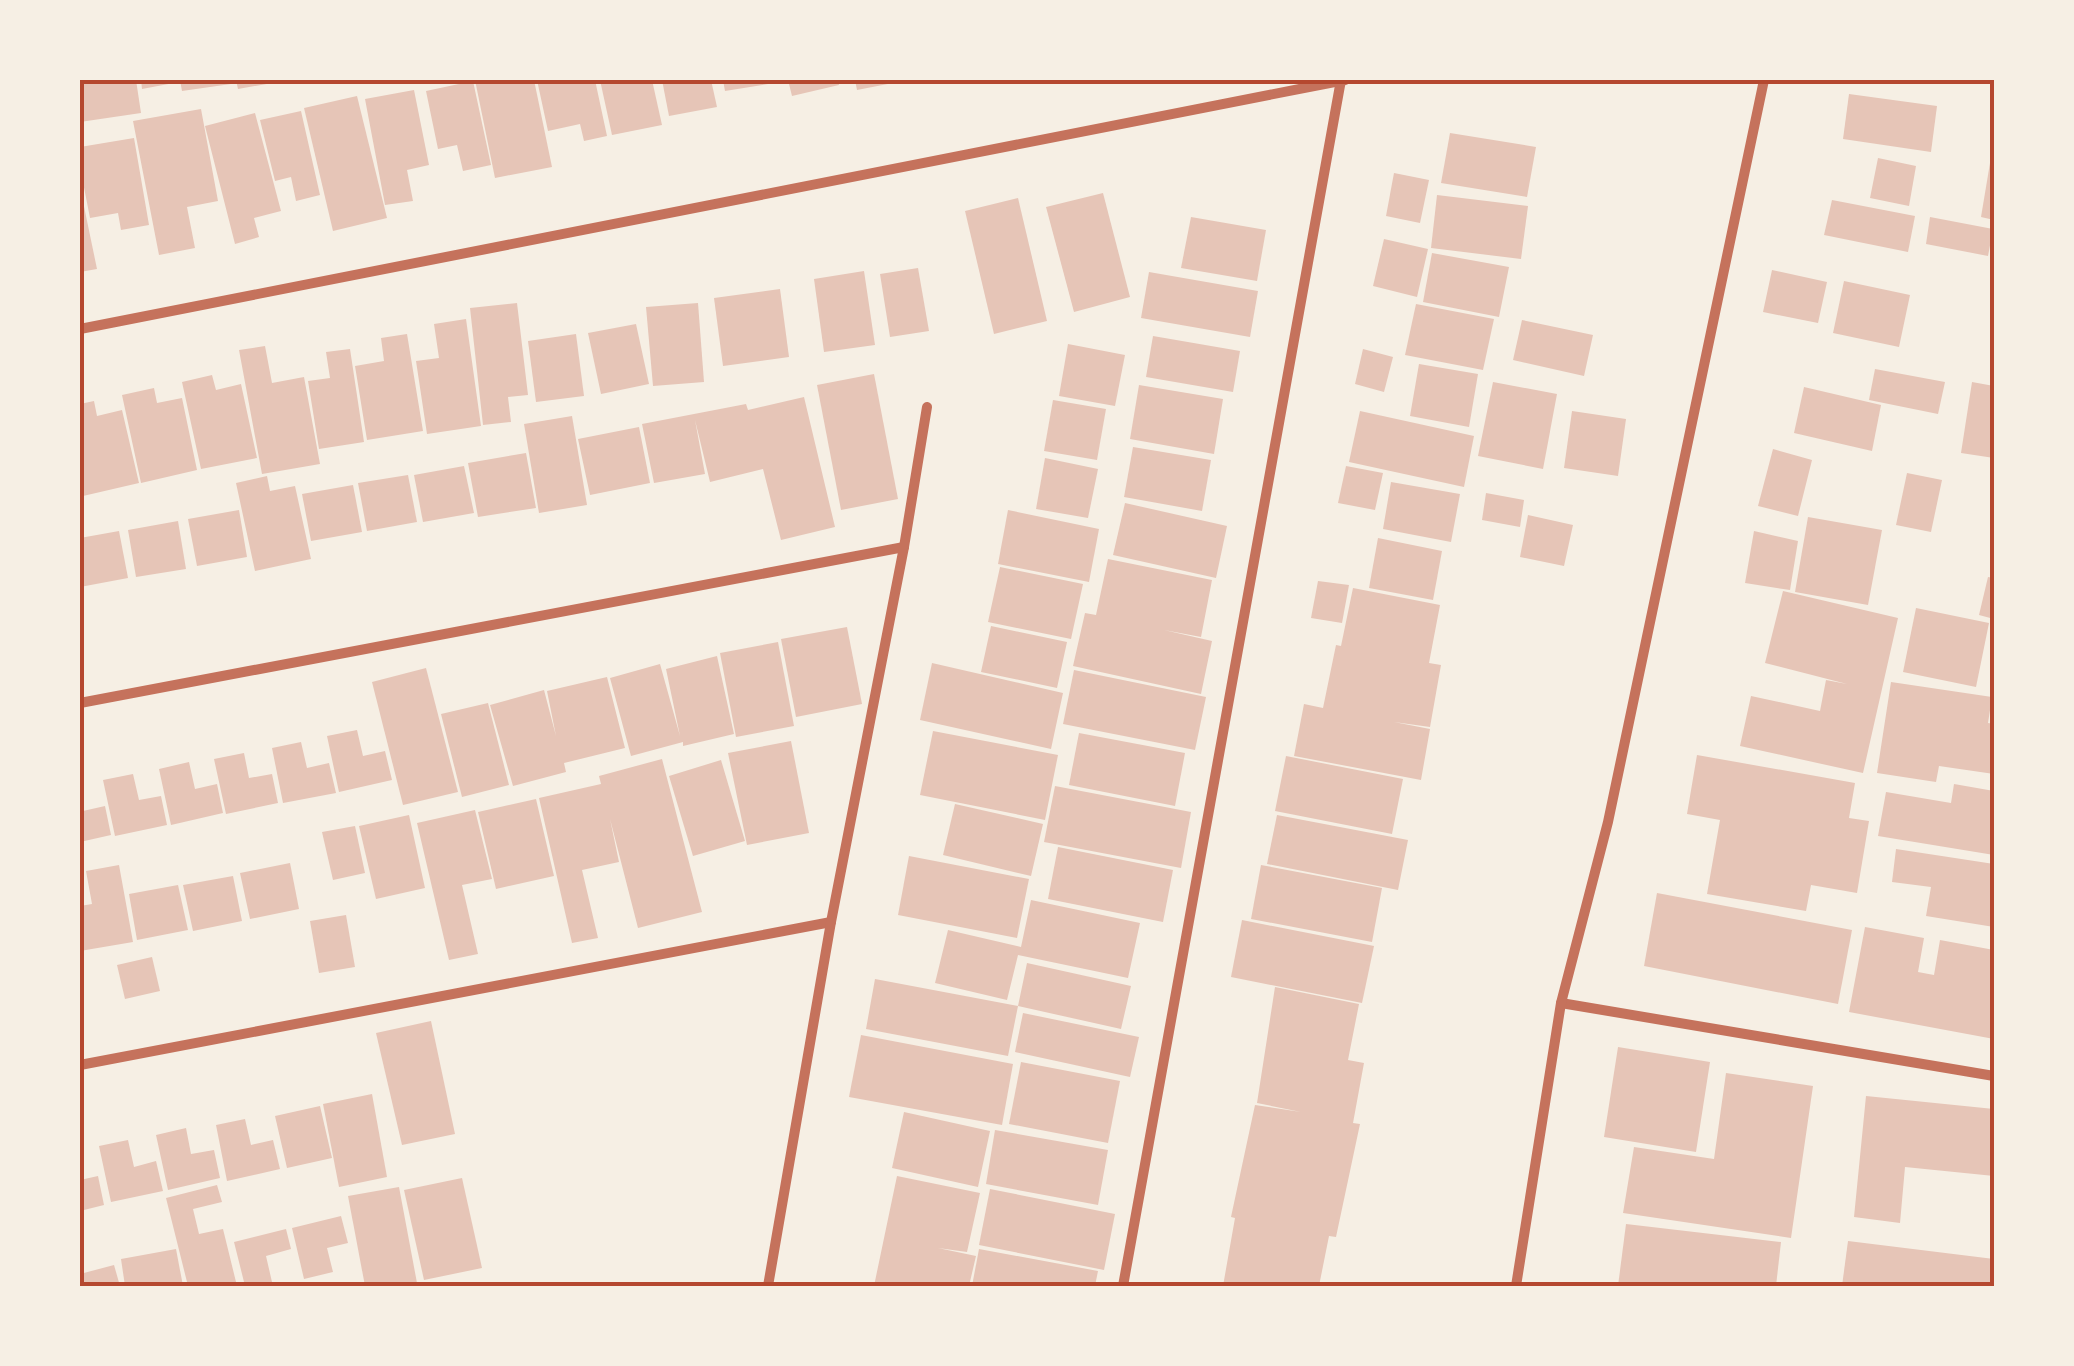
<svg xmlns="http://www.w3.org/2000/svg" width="2074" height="1366" viewBox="0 0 2074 1366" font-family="Barlow,sans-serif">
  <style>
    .building { fill: #e6c5b7 }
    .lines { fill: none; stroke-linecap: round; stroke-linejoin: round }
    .minor { stroke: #c5725c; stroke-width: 10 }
    .neatline { fill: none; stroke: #b5482f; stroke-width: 4 }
  </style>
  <rect width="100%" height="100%" fill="#f6efe4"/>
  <!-- building -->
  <g class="building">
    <path d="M80,80H136L141,113L80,122Z"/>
    <path d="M141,80H178L179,82L142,89Z"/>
    <path d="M180,80H230L231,84L182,91Z"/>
    <path d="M236,80H278V82L238,89Z"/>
    <path d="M475,80H534L552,167L495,178Z"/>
    <path d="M537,80H595L607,136L584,141L580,124L548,131Z"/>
    <path d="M600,80H652L662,125L612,135Z"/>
    <path d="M662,80H711L717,107L669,116Z"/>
    <path d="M723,80H768V84L725,91Z"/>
    <path d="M788,80H838L839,85L792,96Z"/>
    <path d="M855,80H898V82L857,90Z"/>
    <path d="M473,81L491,165L463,171L457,145L438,149L426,91Z"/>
    <path d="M414,90L429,165L407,170L413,201L385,205L365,99Z"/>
    <path d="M1849,94L1937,106L1931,152L1843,139Z"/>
    <path d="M357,96L387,218L333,231L304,108Z"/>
    <path d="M201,109L218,201L187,207L195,248L159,255L133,121Z"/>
    <path d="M301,111L320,195L296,201L291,177L275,181L260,120Z"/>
    <path d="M255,113L281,211L254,218L259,237L235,244L205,126Z"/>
    <path d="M1450,133L1536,147L1527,197L1441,183Z"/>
    <path d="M134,138L149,225L121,230L118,213L90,218L80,167V147Z"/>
    <path d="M1992,151L1994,152V220L1981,217Z"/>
    <path d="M1878,158L1916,166L1909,206L1870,198Z"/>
    <path d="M1394,173L1429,180L1420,223L1386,216Z"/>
    <path d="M80,187L97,269L80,272Z"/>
    <path d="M1103,193L1130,297L1074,312L1046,207Z"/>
    <path d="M1437,195L1528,206L1521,259L1431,248Z"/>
    <path d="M1018,198L1047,321L994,334L965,211Z"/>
    <path d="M1832,200L1915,216L1908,252L1824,235Z"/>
    <path d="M1191,217L1266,230L1257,281L1181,268Z"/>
    <path d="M1930,217L1993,229L1988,256L1926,244Z"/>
    <path d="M1384,239L1428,249L1417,297L1373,286Z"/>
    <path d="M1432,253L1509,267L1499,317L1423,302Z"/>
    <path d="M918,268L929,331L890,337L880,274Z"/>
    <path d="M1772,270L1827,282L1818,323L1763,312Z"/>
    <path d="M864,271L875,345L824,352L814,279Z"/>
    <path d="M1149,272L1258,291L1250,337L1141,318Z"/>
    <path d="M1844,281L1910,295L1899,347L1833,333Z"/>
    <path d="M780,289L789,357L723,366L714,298Z"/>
    <path d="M517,303L528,395L508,397L511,422L483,425L470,308Z"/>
    <path d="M698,303L704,382L653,386L646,307Z"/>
    <path d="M1416,304L1494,319L1483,370L1405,355Z"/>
    <path d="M466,319L481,426L427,434L416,361L439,358L434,324Z"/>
    <path d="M1522,320L1593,335L1584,376L1513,360Z"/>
    <path d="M636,324L649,384L601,394L588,333Z"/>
    <path d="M407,334L423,431L367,440L355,366L384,361L381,338Z"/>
    <path d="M576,334L584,396L536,402L528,341Z"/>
    <path d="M1153,336L1240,351L1233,392L1146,377Z"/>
    <path d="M1068,344L1125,355L1115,406L1059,396Z"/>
    <path d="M265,346L272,383L304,377L320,464L262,474L239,350Z"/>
    <path d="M350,349L364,442L319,449L308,381L330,378L326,352Z"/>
    <path d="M1363,349L1393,357L1384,392L1355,384Z"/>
    <path d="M1419,364L1478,374L1469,427L1410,416Z"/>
    <path d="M1875,369L1945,382L1938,414L1869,400Z"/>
    <path d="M874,374L898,499L841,510L817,385Z"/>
    <path d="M212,375L216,390L241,384L257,458L201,469L182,382Z"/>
    <path d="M1493,382L1557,394L1543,469L1478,456Z"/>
    <path d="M1972,382L1994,386V458L1961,453Z"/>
    <path d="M1139,385L1223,399L1214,454L1130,439Z"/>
    <path d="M1804,387L1881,405L1872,451L1794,433Z"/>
    <path d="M154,388L157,403L182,398L197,470L141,483L122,395Z"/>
    <path d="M804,397L835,527L781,540L763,469L710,482L695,420L705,474L654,483L642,424L746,404L748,410Z"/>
    <path d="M1053,400L1106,409L1097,460L1044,451Z"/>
    <path d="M94,401L97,416L122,410L139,483L83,496L80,404Z"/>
    <path d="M1360,411L1474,436L1464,487L1349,462Z"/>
    <path d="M1572,411L1626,419L1618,476L1564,468Z"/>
    <path d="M572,416L587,505L539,513L524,424Z"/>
    <path d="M639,427L650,483L590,495L578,439Z"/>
    <path d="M1133,447L1211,460L1202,511L1124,497Z"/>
    <path d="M1773,449L1812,460L1798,516L1758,506Z"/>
    <path d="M526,453L536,508L478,517L468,463Z"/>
    <path d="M1045,458L1098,469L1088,518L1036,509Z"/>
    <path d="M464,466L474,513L423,522L414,475Z"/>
    <path d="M1346,466L1383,473L1375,510L1338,503Z"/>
    <path d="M1907,473L1942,480L1931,532L1896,525Z"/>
    <path d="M408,475L417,522L367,531L358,483Z"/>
    <path d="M267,476L270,491L295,486L311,559L255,571L236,483Z"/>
    <path d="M1391,482L1460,494L1451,542L1383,529Z"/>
    <path d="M353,485L362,532L311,541L302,494Z"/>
    <path d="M1486,493L1524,500L1520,527L1482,520Z"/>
    <path d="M1125,503L1227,526L1216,578L1113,555Z"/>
    <path d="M239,510L247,557L197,566L188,519Z"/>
    <path d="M1008,510L1099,529L1089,582L998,564Z"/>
    <path d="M1528,515L1573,525L1564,566L1520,557Z"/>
    <path d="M1808,517L1882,530L1868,605L1795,592Z"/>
    <path d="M178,521L186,569L136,577L128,530Z"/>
    <path d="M119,531L128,578L80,587V538Z"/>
    <path d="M1754,531L1798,541L1790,590L1745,583Z"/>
    <path d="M1378,538L1442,551L1433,600L1369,588Z"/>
    <path d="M1108,559L1212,580L1201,637L1164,630L1212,641L1201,694L1073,666L1085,613L1096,615Z"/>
    <path d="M1000,567L1083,584L1071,639L988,622Z"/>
    <path d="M1988,577L1994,578V619L1979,615Z"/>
    <path d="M1318,581L1349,585L1342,623L1311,618Z"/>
    <path d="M1353,588L1440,605L1429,663L1441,665L1430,727L1394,722L1430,729L1421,780L1294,756L1304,704L1323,708L1336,645L1341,646Z"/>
    <path d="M1783,591L1898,618L1863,773L1740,746L1751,696L1820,711L1826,680L1847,684L1765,663Z"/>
    <path d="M1916,608L1989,623L1976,687L1903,672Z"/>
    <path d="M991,626L1067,642L1057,688L981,672Z"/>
    <path d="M847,627L862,704L796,717L781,639Z"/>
    <path d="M778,642L794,726L736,737L720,653Z"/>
    <path d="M717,656L734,734L683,746V742L631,756L610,678L660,664L680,736L666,669Z"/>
    <path d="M932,663L1063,693L1051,749L920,720Z"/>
    <path d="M426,668L458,792L403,805L372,682Z"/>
    <path d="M1074,670L1206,697L1195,750L1063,724Z"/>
    <path d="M607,677L625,748L564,763L566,772L513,786L490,705L544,690L556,736L547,691Z"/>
    <path d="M1891,682L1992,697L1988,723L1994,724V774L1939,766L1936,782L1877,773Z"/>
    <path d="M488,703L509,785L462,797L441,714Z"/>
    <path d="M357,730L363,756L385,751L392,780L339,792L327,736Z"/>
    <path d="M933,731L1058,755L1045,820L920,795Z"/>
    <path d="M1079,733L1185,753L1175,806L1069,785Z"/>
    <path d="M791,741L809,833L747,845L728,753Z"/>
    <path d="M301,742L307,768L329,763L336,793L283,803L272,748Z"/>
    <path d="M244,753L249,778L272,774L278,803L226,814L214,759Z"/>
    <path d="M1697,755L1855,783L1849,818L1869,821L1857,893L1811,885L1806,911L1707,894L1720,820L1687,814Z"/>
    <path d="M1286,756L1403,779L1392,834L1275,811Z"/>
    <path d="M662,759L702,912L638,928L610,819L619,862L582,870L598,938L572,943L539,798L601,784L599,776Z"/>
    <path d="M721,760L745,841L693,856L669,776Z"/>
    <path d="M189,762L195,789L217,784L223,813L171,825L159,769Z"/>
    <path d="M133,774L139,800L161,796L167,825L115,836L103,780Z"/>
    <path d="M1954,784L1994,791V855L1878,836L1886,792L1951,803Z"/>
    <path d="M1055,786L1191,812L1181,868L1044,842Z"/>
    <path d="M536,799L554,876L496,889L478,812Z"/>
    <path d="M82,804L83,811L105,806L111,835L80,842Z"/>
    <path d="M955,804L1043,824L1031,876L943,855Z"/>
    <path d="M475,810L492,879L462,885L478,954L449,960L417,823Z"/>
    <path d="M409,815L425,888L376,899L359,826Z"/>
    <path d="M1277,815L1408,840L1398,890L1267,864Z"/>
    <path d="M355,826L365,873L333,880L322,832Z"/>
    <path d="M1058,847L1173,870L1163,922L1048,899Z"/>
    <path d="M1896,849L1994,864V927L1926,916L1931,887L1892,882Z"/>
    <path d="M909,856L1029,879L1017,938L898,915Z"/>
    <path d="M290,863L299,909L250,919L240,873Z"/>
    <path d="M119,865L133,942L80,951V906L92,904L86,871Z"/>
    <path d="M1261,865L1382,888L1372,942L1251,919Z"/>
    <path d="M233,876L242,921L193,931L183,885Z"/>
    <path d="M178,885L188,930L137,940L129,894Z"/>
    <path d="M1657,893L1852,930L1838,1004L1644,966Z"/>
    <path d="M1031,900L1140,923L1128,978L1018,955L1007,1000L935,983L948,930L1021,947Z"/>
    <path d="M346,915L355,967L319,973L310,921Z"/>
    <path d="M1242,920L1374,946L1362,1003L1231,977Z"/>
    <path d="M1865,927L1924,938L1918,972L1934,975L1940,940L1994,950V1039L1849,1012Z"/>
    <path d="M152,957L160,991L125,999L117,965Z"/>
    <path d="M1027,963L1131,986L1121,1029L1018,1006L1008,1056L866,1029L875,979L1018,1006Z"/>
    <path d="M1275,987L1359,1004L1348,1060L1364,1063L1353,1123L1360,1124L1336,1237L1329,1236L1319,1286H1223L1235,1218L1231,1217L1255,1105L1301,1112L1257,1103Z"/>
    <path d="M1023,1013L1139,1037L1130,1077L1015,1052Z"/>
    <path d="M431,1021L455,1134L402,1145L376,1033Z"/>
    <path d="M861,1035L1013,1064L1002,1125L849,1097Z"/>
    <path d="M1618,1047L1710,1062L1696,1152L1604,1137Z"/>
    <path d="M1021,1062L1120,1081L1108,1143L1009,1124Z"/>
    <path d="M1726,1073L1813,1086L1791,1238L1623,1213L1634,1147L1714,1159Z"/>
    <path d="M372,1094L387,1177L339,1187L323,1104Z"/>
    <path d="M1866,1096L1994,1109V1176L1905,1167L1900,1223L1854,1217Z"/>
    <path d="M320,1106L332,1158L287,1168L275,1116Z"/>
    <path d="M904,1112L990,1131L978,1187L892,1168Z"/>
    <path d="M245,1119L251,1145L273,1140L280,1169L227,1181L216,1125Z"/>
    <path d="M186,1128L191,1154L214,1150L220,1178L168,1190L156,1135Z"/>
    <path d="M995,1130L1108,1150L1098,1205L986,1184Z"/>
    <path d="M128,1140L134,1167L156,1161L163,1191L111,1202L99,1146Z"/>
    <path d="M98,1176L104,1205L80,1211V1180Z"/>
    <path d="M897,1176L980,1193L967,1252L938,1248L976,1256L969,1286H874Z"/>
    <path d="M462,1178L482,1268L424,1280L404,1190Z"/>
    <path d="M217,1185L222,1202L193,1209L199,1234L223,1229L237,1286H188L166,1198Z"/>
    <path d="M399,1187L417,1283L365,1286L348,1196Z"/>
    <path d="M990,1189L1115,1214L1104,1270L979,1245Z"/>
    <path d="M341,1216L348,1243L327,1248L333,1272L304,1279L292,1228Z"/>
    <path d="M1626,1224L1781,1242L1776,1286H1618Z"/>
    <path d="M286,1229L291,1249L266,1256L272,1282L245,1286L234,1242Z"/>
    <path d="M1848,1241L1994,1259V1286H1842Z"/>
    <path d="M176,1249L183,1286H125L121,1259Z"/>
    <path d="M979,1249L1098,1271L1095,1286H972Z"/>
    <path d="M114,1265L120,1286H80V1274Z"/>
  </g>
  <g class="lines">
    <!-- minor -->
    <g class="minor">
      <path d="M80,329L1345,80"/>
      <path d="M80,703L904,547"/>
      <path d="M1561,1003L1994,1076"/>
      <path d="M80,1065L831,922"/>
      <path d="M768,1286L831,922L904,547L927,407"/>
      <path d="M1123,1286L1341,80"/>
      <path d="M1516,1286L1561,1003L1608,822L1764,80"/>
    </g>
  </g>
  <!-- border -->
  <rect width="2074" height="1366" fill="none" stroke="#f6efe4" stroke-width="165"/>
  <rect x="82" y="82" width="1910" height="1202" class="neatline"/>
</svg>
